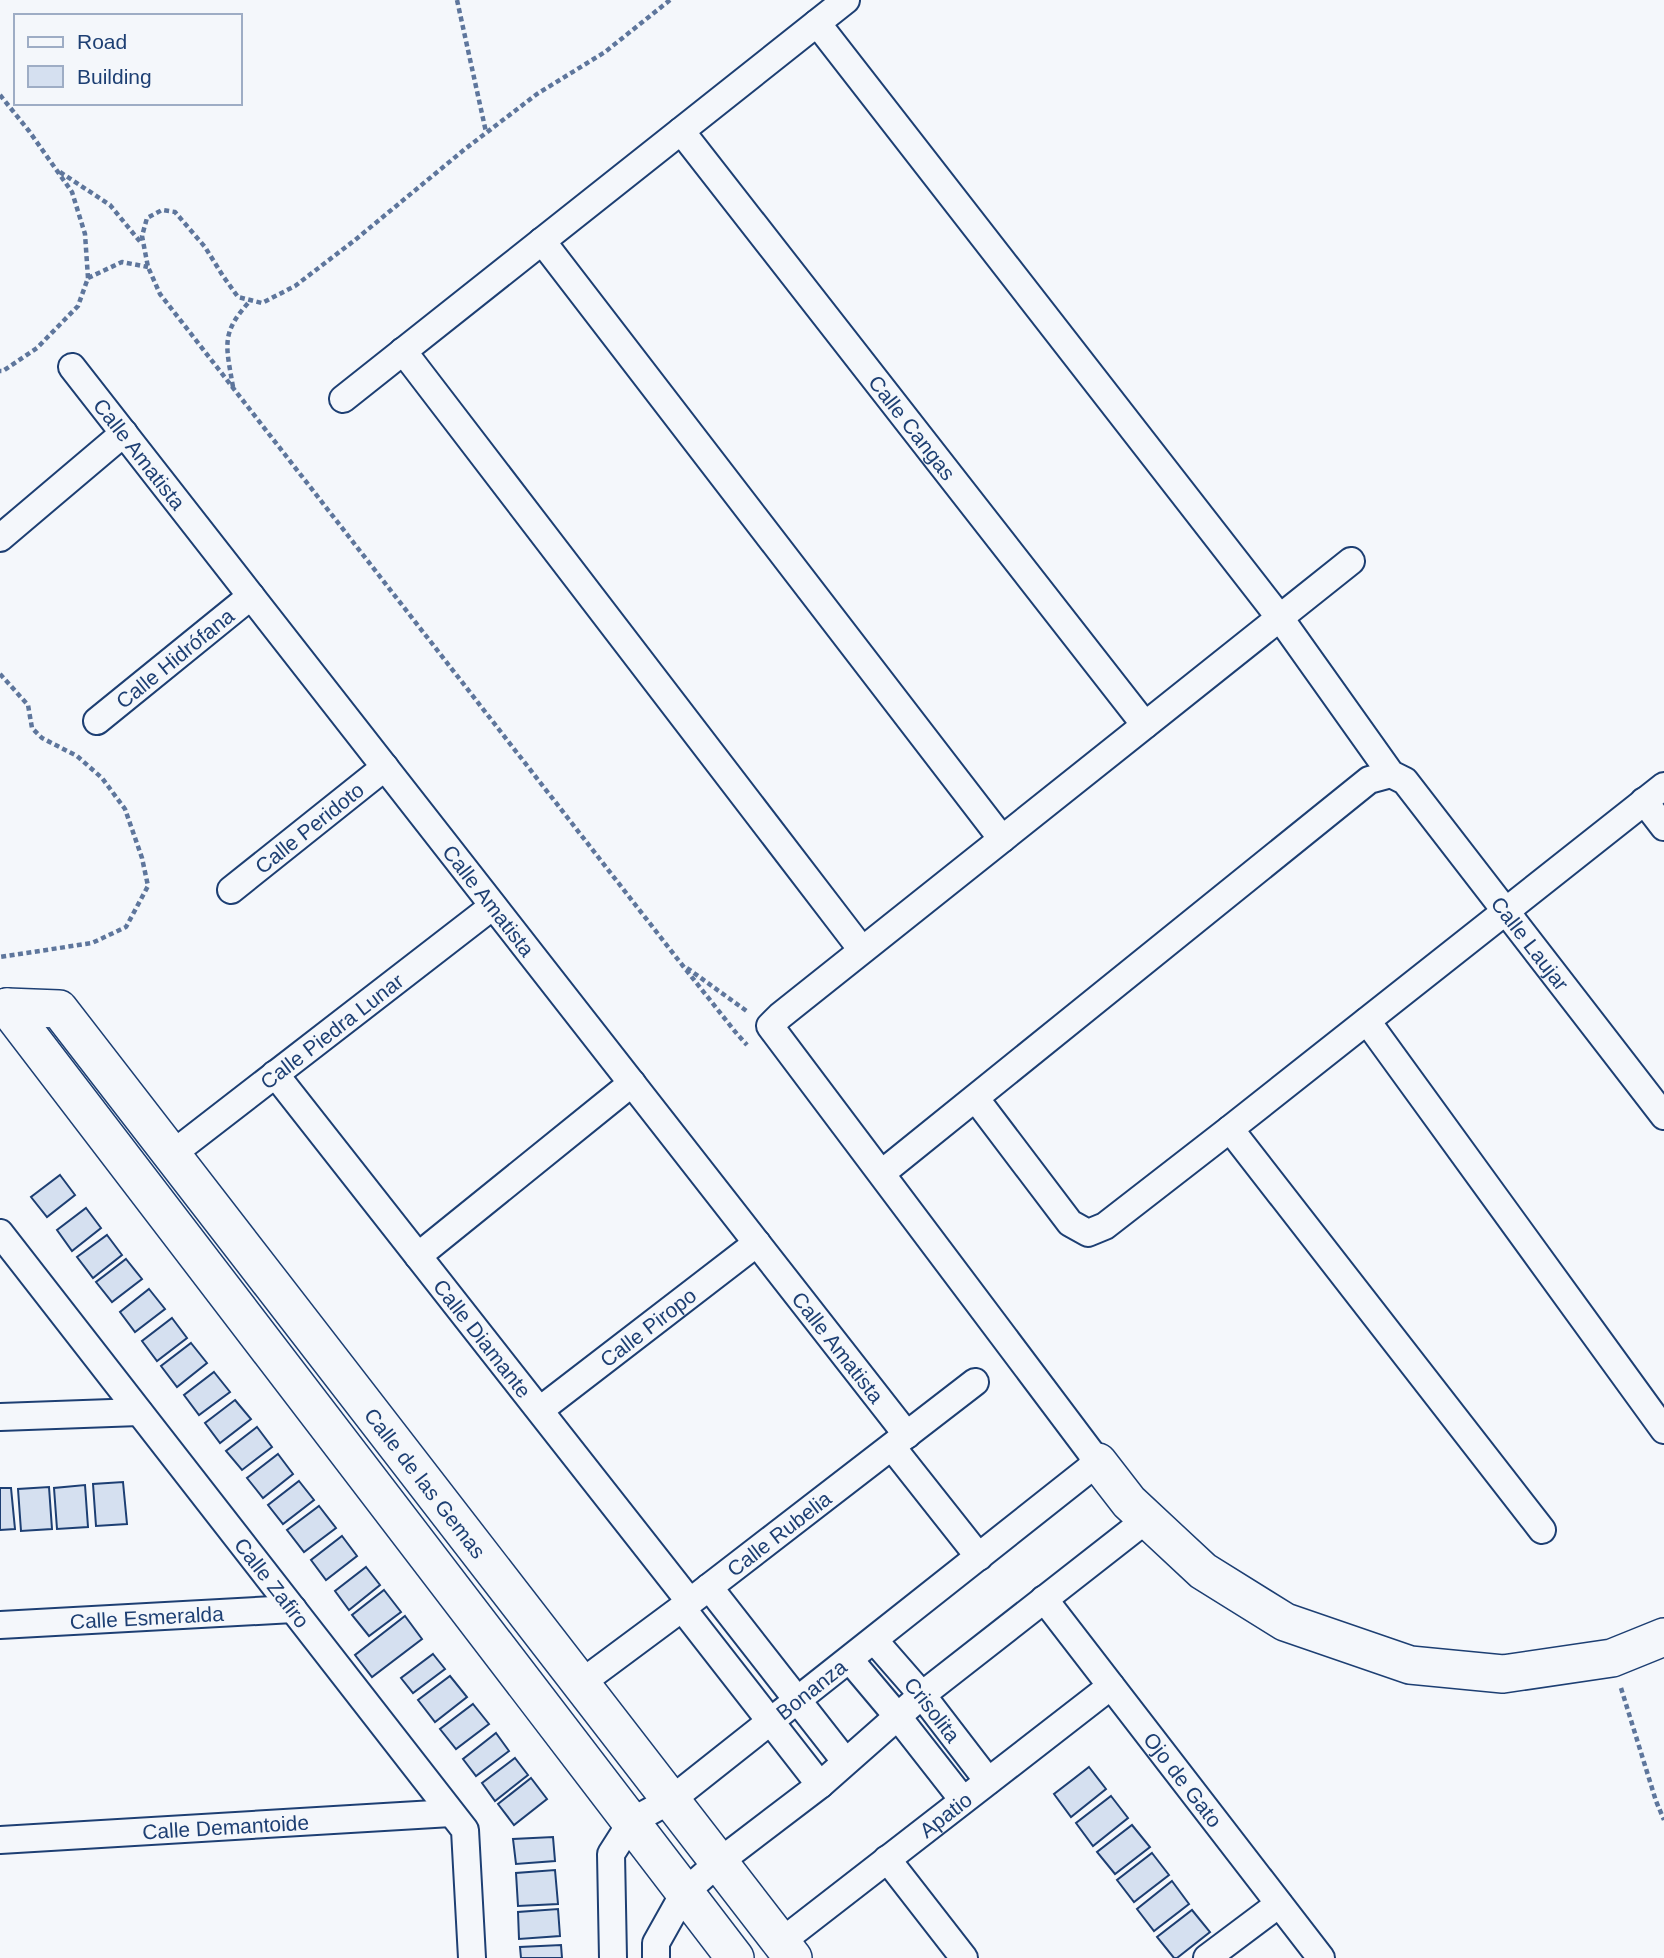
<svg xmlns="http://www.w3.org/2000/svg" width="1664" height="1958" viewBox="0 0 1664 1958" font-family="Helvetica,sans-serif">
  <style>
    .building { fill: #d5e0f0; stroke: #1d3f73; stroke-width: 2 }
    .lines { fill: none; stroke-linecap: round; stroke-linejoin: round }
    .street-casing { stroke: #1d3f73; stroke-width: 30 }
    .secondary-casing { stroke: #1d3f73; stroke-width: 40 }
    .path { stroke: #5e769c; stroke-width: 4.5; stroke-dasharray: 5 3.5; stroke-linecap: butt }
    .street { stroke: #f4f7fb; stroke-width: 26 }
    .secondary { stroke: #f4f7fb; stroke-width: 37 }
    .labels { text-anchor: middle; dominant-baseline: central; stroke-width: 5; stroke-linejoin: round; paint-order: stroke }
    .street-label { font-size: 21px; fill: #1d3f73; stroke: #f4f7fb }
  </style>
  <rect width="100%" height="100%" fill="#f4f7fb"/>
  <!-- building -->
  <g class="building">
    <path d="M60,1175L75,1195L47,1217L31,1197Z"/>
    <path d="M86,1208L101,1228L72,1251L57,1230Z"/>
    <path d="M107,1235L122,1255L93,1278L77,1257Z"/>
    <path d="M126,1259L142,1279L112,1302L96,1282Z"/>
    <path d="M149,1289L165,1309L135,1332L120,1312Z"/>
    <path d="M172,1318L187,1338L157,1361L142,1341Z"/>
    <path d="M191,1343L207,1363L177,1387L161,1366Z"/>
    <path d="M214,1372L230,1392L199,1415L184,1395Z"/>
    <path d="M235,1400L251,1419L220,1443L205,1423Z"/>
    <path d="M257,1427L272,1447L242,1470L226,1451Z"/>
    <path d="M278,1454L293,1474L263,1498L247,1478Z"/>
    <path d="M299,1481L314,1500L283,1524L268,1505Z"/>
    <path d="M123,1482L127,1524L96,1526L93,1484Z"/>
    <path d="M85,1485L88,1527L57,1529L54,1488Z"/>
    <path d="M49,1487L52,1529L21,1531L18,1489Z"/>
    <path d="M0,1488H11L15,1529L0,1530Z"/>
    <path d="M319,1506L336,1528L304,1552L287,1530Z"/>
    <path d="M342,1536L357,1556L326,1580L311,1560Z"/>
    <path d="M366,1567L380,1585L349,1610L335,1591Z"/>
    <path d="M384,1590L401,1612L369,1636L352,1615Z"/>
    <path d="M405,1616L422,1639L372,1677L355,1655Z"/>
    <path d="M433,1654L445,1669L413,1693L401,1678Z"/>
    <path d="M450,1676L467,1697L435,1722L418,1700Z"/>
    <path d="M473,1704L489,1724L456,1749L440,1729Z"/>
    <path d="M496,1733L509,1751L476,1776L463,1759Z"/>
    <path d="M515,1758L528,1775L495,1801L482,1783Z"/>
    <path d="M1089,1767L1106,1789L1071,1817L1054,1794Z"/>
    <path d="M531,1778L547,1799L514,1825L498,1804Z"/>
    <path d="M1111,1796L1128,1818L1093,1846L1076,1823Z"/>
    <path d="M1132,1825L1150,1847L1115,1874L1097,1852Z"/>
    <path d="M553,1837L555,1861L516,1864L513,1839Z"/>
    <path d="M1152,1853L1169,1875L1134,1902L1117,1880Z"/>
    <path d="M555,1870L558,1904L518,1906L516,1873Z"/>
    <path d="M1172,1881L1189,1904L1154,1931L1137,1909Z"/>
    <path d="M558,1909L560,1936L519,1939L518,1912Z"/>
    <path d="M1192,1910L1210,1932L1177,1958H1174L1157,1937Z"/>
    <path d="M561,1945L562,1958H521L520,1947Z"/>
  </g>
  <g class="lines">
    <!-- street casing -->
    <g class="street-casing">
      <g id="street">
        <path id="s1" d="M817,23L1280,618L1391,774L1405,781L1664,1116"/>
        <path id="s2" d="M681,131L1145,725"/>
        <path d="M542,241L1002,839"/>
        <path d="M403,351L862,950"/>
        <path id="s3" d="M72,367L907,1435"/>
        <path d="M343,399L846,0"/>
        <path d="M0,538L124,433"/>
        <path id="s4" d="M97,721L251,596"/>
        <path d="M1644,801L1664,827"/>
        <path id="s5" d="M231,890L385,767"/>
        <path d="M1367,1021L1664,1430"/>
        <path id="s6" d="M275,1074L690,1602"/>
        <path d="M976,1099L1070,1223L1088,1233L1105,1226L1230,1129L1664,786"/>
        <path d="M1230,1129L1542,1530"/>
        <path id="s7" d="M171,1155L493,906"/>
        <path d="M882,1173L1369,780L1391,774"/>
        <path id="s8" d="M0,1233L465,1830L472,1958"/>
        <path d="M418,1256L632,1083"/>
        <path id="s9" d="M540,1410L757,1243"/>
        <path d="M0,1417L139,1412"/>
        <path d="M892,1447L979,1557"/>
        <path d="M709,1587L845,1761"/>
        <path id="s10" d="M1044,1599L1321,1958"/>
        <path d="M682,1608L820,1785"/>
        <path id="s11" d="M0,1625L293,1609"/>
        <path id="s12" d="M874,1640L922,1695L988,1781"/>
        <path d="M850,1660L898,1717L963,1800"/>
        <path id="s13" d="M581,1683L682,1608L975,1382"/>
        <path id="s14" d="M0,1840L451,1813"/>
        <path d="M887,1859L964,1958"/>
        <path id="s15" d="M781,1942L1111,1686"/>
        <path id="s16" d="M613,1958L611,1854L632,1821L671,1800L1098,1462L770,1026L780,1016L1351,561"/>
        <path d="M656,1958V1943L684,1893L719,1862L820,1785L922,1695L1147,1519"/>
        <path d="M1207,1958L1279,1904"/>
      </g>
    </g>
    <!-- secondary casing -->
    <g class="secondary-casing">
      <g id="secondary">
        <path id="s17" d="M7,1007L59,1009L793,1958"/>
        <path d="M7,1007L735,1958"/>
        <path d="M1098,1462L1129,1502L1203,1571L1285,1622L1410,1665L1503,1674L1612,1658L1664,1637"/>
      </g>
    </g>
    <!-- path -->
    <g class="path">
      <path d="M457,0L486,132"/>
      <path d="M670,0L605,52L537,94L465,149L355,240L295,286L262,303L238,297L223,276L205,247L175,212L162,210L147,218L142,236L148,267L160,294L683,966L737,1034L747,1045"/>
      <path d="M0,95L29,131L72,192L85,234L88,278L78,306L37,348L3,371H0"/>
      <path d="M60,172L110,205L142,244"/>
      <path d="M88,278L122,262L148,267"/>
      <path d="M233,387C226,345 220,333 251,300"/>
      <path d="M0,674L28,705L32,728L42,738L77,756L102,778L125,809L142,858L148,886L126,927L92,943L0,957"/>
      <path d="M687,968L748,1012"/>
      <path d="M1621,1688L1656,1801L1664,1820"/>
    </g>
    <!-- street -->
    <use href="#street" class="street"/>
    <!-- secondary -->
    <use href="#secondary" class="secondary"/>
  </g>
  <g class="labels">
    <!-- street labels -->
    <g class="street-label">
      <text stroke="none"><textPath href="#s2" startOffset="376">Calle Cangas</textPath></text>
      <text stroke="none"><textPath href="#s3" startOffset="110">Calle Amatista</textPath></text>
      <text stroke="none"><textPath href="#s4" startOffset="100">Calle Hidrófana</textPath></text>
      <text stroke="none"><textPath href="#s5" startOffset="100">Calle Peridoto</textPath></text>
      <text stroke="none"><textPath href="#s3" startOffset="677">Calle Amatista</textPath></text>
      <text stroke="none"><textPath href="#s1" startOffset="1166">Calle Laujar</textPath></text>
      <text stroke="none"><textPath href="#s7" startOffset="203">Calle Piedra Lunar</textPath></text>
      <text stroke="none"><textPath href="#s9" startOffset="136">Calle Piropo</textPath></text>
      <text stroke="none"><textPath href="#s6" startOffset="336">Calle Diamante</textPath></text>
      <text stroke="none"><textPath href="#s3" startOffset="1244">Calle Amatista</textPath></text>
      <text stroke="none"><textPath href="#s17" startOffset="651">Calle de las Gemas</textPath></text>
      <text stroke="none"><textPath href="#s13" startOffset="248">Calle Rubelia</textPath></text>
      <text stroke="none"><textPath href="#s8" startOffset="443">Calle Zafiro</textPath></text>
      <text stroke="none"><textPath href="#s11" startOffset="147">Calle Esmeralda</textPath></text>
      <text stroke="none"><textPath href="#s16" startOffset="366">Bonanza</textPath></text>
      <text stroke="none"><textPath href="#s12" startOffset="91">Crisolita</textPath></text>
      <text stroke="none"><textPath href="#s10" startOffset="228">Ojo de Gato</textPath></text>
      <text stroke="none"><textPath href="#s15" startOffset="208">Apatio</textPath></text>
      <text stroke="none"><textPath href="#s14" startOffset="226">Calle Demantoide</textPath></text>
    </g>
  </g>
  <!-- legend -->
  <rect x="14" y="14" width="228" height="91" fill="#f4f7fb" stroke="#9eadc5" stroke-width="2"/>
  <rect x="28" y="37" width="35" height="10" fill="#f4f7fb" stroke="#9eadc5" stroke-width="2"/>
  <text x="77" y="49" font-size="21" fill="#1d3f73">Road</text>
  <rect x="28" y="66" width="35" height="21" fill="#d5e0f0" stroke="#9eadc5" stroke-width="2"/>
  <text x="77" y="84" font-size="21" fill="#1d3f73">Building</text>
</svg>
